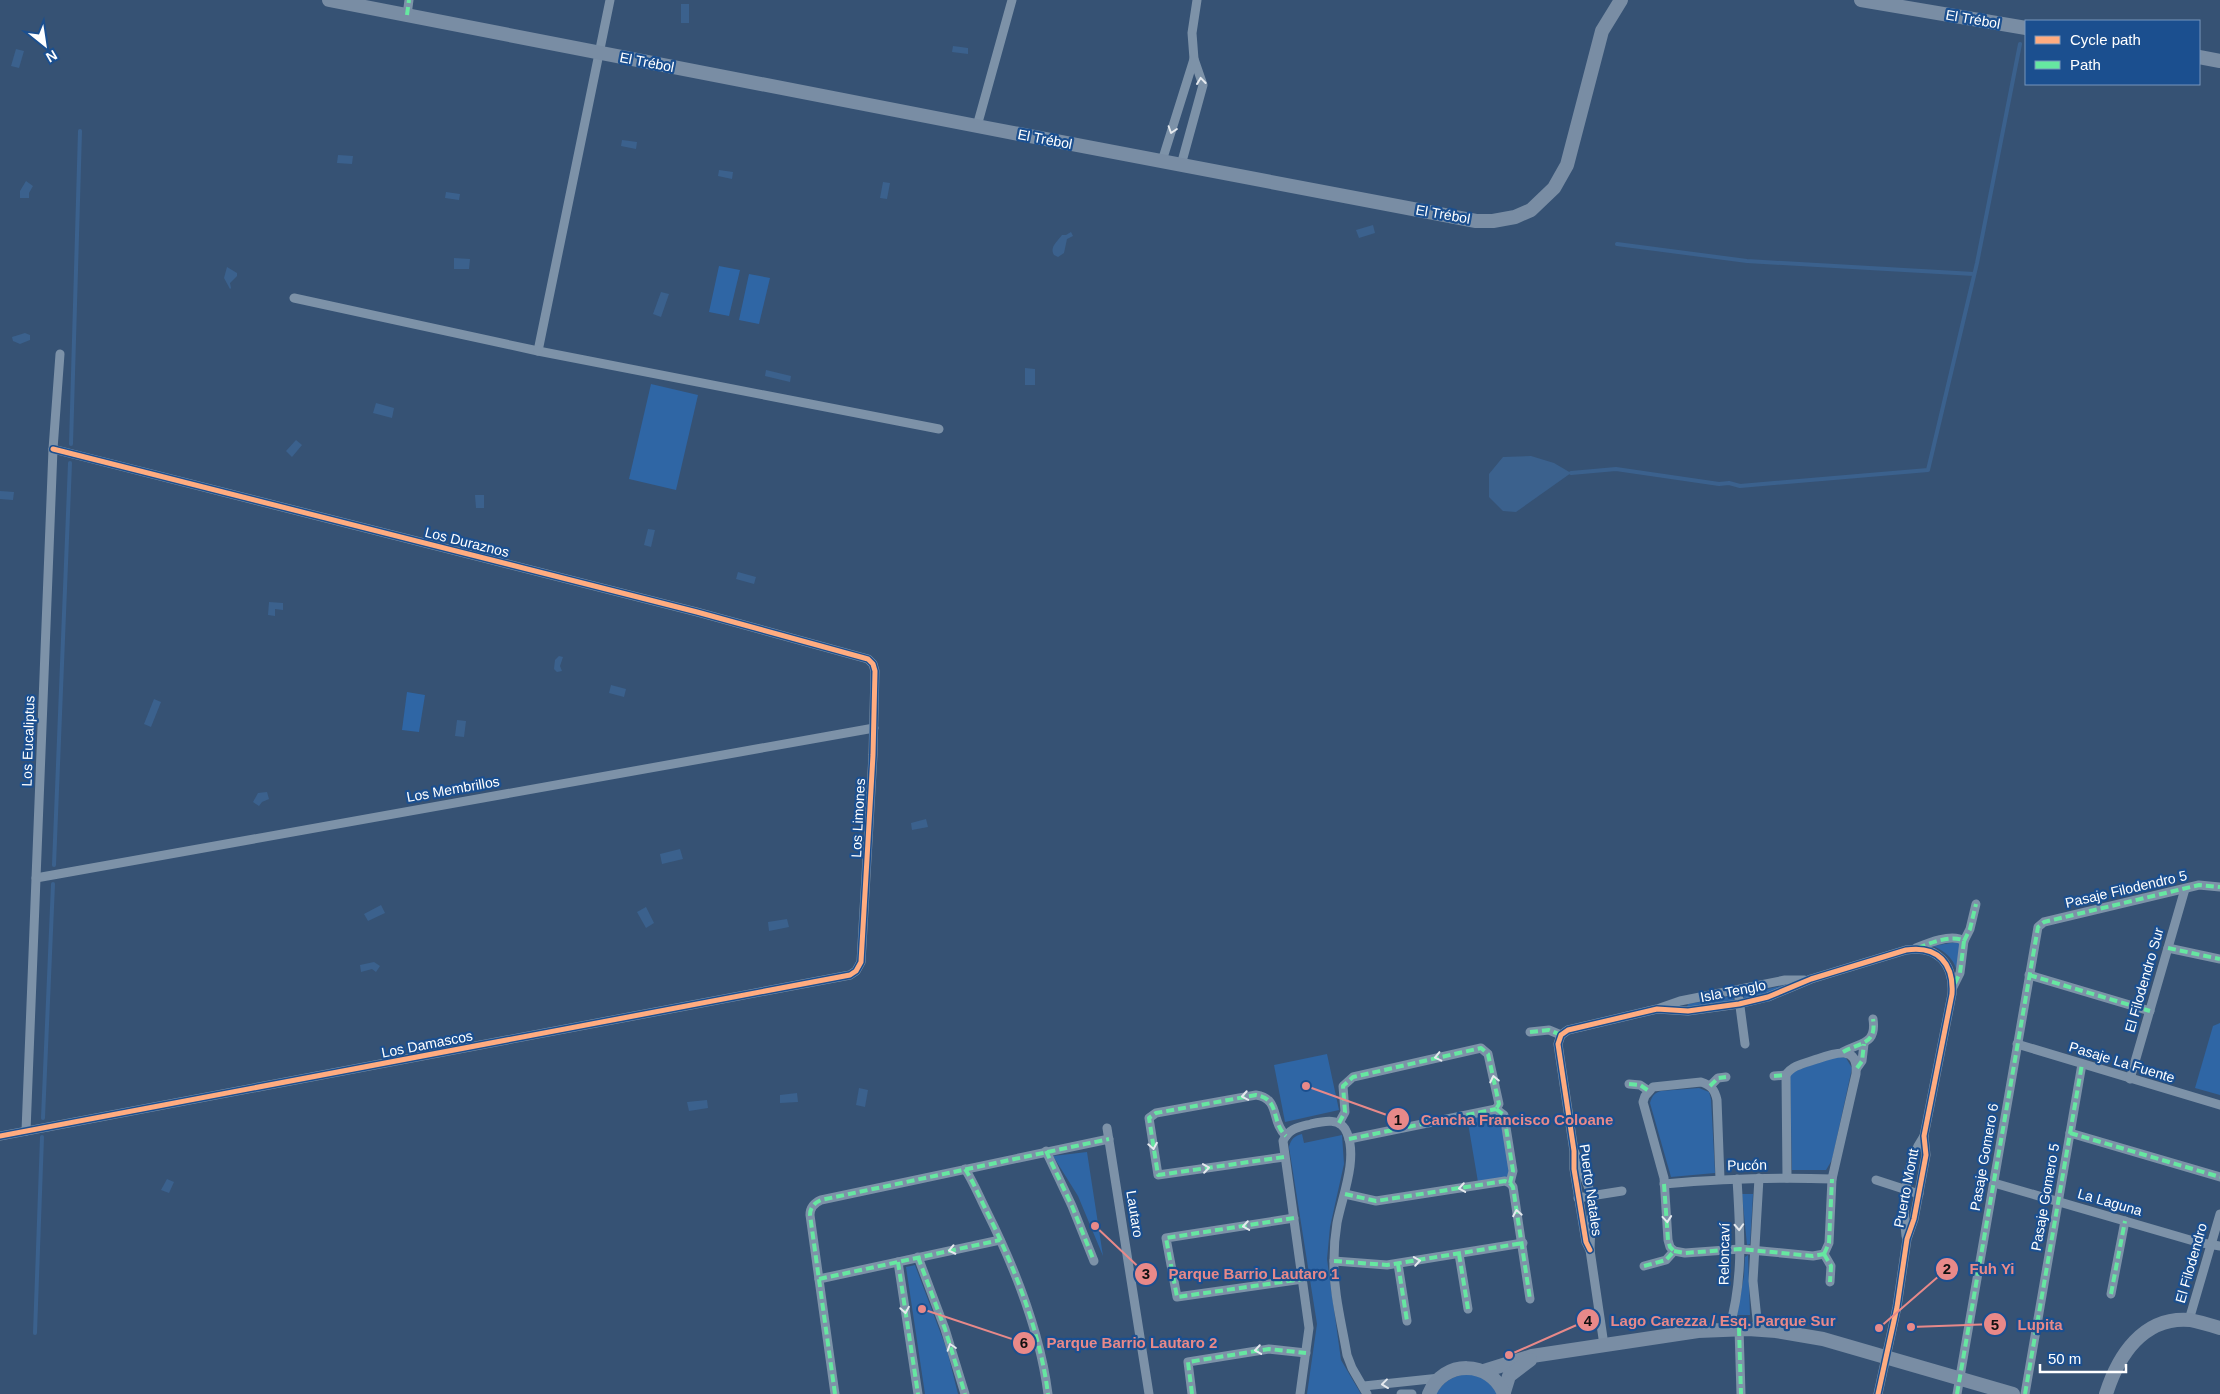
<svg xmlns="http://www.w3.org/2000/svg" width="2220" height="1394" viewBox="0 0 2220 1394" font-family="Arial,sans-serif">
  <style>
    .green { fill: #2f66a5 }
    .water { fill: #3b618d }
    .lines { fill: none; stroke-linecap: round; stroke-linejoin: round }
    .stream { stroke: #3b618d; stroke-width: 4 }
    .street { stroke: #7d92a8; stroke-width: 9 }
    .secondary { stroke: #798da4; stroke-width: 14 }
    .quiet { stroke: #66e7a1; stroke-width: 4; stroke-dasharray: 8 4; stroke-linecap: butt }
    .cycleway-casing { stroke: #1b4f8f; stroke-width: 8 }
    .cycleway { stroke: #ffac80; stroke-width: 5 }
    .oneway { stroke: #e5e9ee }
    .labels { text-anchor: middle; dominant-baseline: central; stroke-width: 4.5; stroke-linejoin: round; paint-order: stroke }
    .street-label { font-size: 14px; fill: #fff; stroke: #1b4f8f }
    .leader { fill: none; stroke: #e88989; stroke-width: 2 }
    .callout-dot { fill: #e88989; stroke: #1b4f8f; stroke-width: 2 }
    .mark-label { font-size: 15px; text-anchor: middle; font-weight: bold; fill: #111 }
    .callout-label { font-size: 15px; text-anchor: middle; font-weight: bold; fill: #e88989; stroke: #1b4f8f; stroke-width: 4.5; stroke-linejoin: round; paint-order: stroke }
  </style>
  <rect width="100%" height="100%" fill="#365274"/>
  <!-- green -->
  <g class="green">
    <path d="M719,266L740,270L729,316L709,312Z"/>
    <path d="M749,274L770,278L759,324L739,320Z"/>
    <path d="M651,384L698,395L676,490L629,479Z"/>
    <path d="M407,692L425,695L419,732L402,730Z"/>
    <path d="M1956,942H1960L1957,971C1953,958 1945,951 1933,946Z"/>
    <path d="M1785,985L1786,987L1744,1000L1743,999L1745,994Z"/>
    <path d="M1733,996L1734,1001L1687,1007L1688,1004Z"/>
    <path d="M2220,1023V1095L2195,1088L2213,1026Z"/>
    <path d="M1327,1054L1339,1110L1285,1122L1274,1065Z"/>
    <path d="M1835,1056L1846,1058L1852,1068L1832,1160L1826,1170H1792L1790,1073Z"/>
    <path d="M1699,1088L1709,1092L1711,1099L1715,1173L1671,1177L1650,1103C1652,1096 1654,1093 1661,1091Z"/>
    <path d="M1498,1112L1502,1118L1511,1171L1507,1177L1478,1182L1468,1123L1471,1122L1472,1118Z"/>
    <path d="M1302,1134L1304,1143L1342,1135L1344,1164L1330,1227L1327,1259L1341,1360L1361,1394H1307L1317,1324L1289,1147C1291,1139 1294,1136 1302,1134Z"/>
    <path d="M1087,1152L1103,1256L1078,1196L1053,1156Z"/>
    <path d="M1742,1194H1753L1750,1244L1747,1245Z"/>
    <path d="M1748,1255L1750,1315H1737L1744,1276L1745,1257Z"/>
    <path d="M915,1265L947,1350L958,1394H925L906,1267Z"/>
    <path d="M1468,1373L1485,1378L1498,1394H1436C1444,1380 1453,1377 1468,1373Z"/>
  </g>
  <!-- water -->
  <g class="water">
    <rect x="681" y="4" width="8" height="19"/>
    <path d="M953,46L968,48V54L952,52Z"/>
    <path d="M16,49L24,51L19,68L11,66Z"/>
    <path d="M622,140L637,142L636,149L621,146Z"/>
    <path d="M338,155L353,156L352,164L337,163Z"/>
    <path d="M719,170L733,172L732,179L718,176Z"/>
    <path d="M26,181L33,186L29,193V198H20V191Z"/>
    <path d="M883,182L890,183L887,199L880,198Z"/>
    <path d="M446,192L460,194L459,200L445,198Z"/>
    <path d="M1373,225L1375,233L1359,238L1356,230Z"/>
    <path d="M1071,232L1073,236L1067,239L1064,253L1058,257L1054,255C1049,247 1058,241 1062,235H1066Z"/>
    <path d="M454,258L470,259L469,269H454Z"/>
    <path d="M227,267L237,273V276L230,283L231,288L230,289L224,278Z"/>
    <path d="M661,292L669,294L661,317L653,314Z"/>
    <path d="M25,333L30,335V340L20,344L13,341L12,337Z"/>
    <path d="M1025,368L1035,369V385H1025Z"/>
    <path d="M766,370L791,376L790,382L765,376Z"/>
    <path d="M376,403L394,408L392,418L373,413Z"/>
    <path d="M296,440L302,445L292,457L286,451Z"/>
    <path d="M1531,456L1554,463L1571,473L1516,512L1503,511L1489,497V474L1503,457Z"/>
    <path d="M0,491L14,492L13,500L0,499Z"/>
    <path d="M475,495H484V508H476Z"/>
    <path d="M648,529L655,530L651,547L644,545Z"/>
    <path d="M738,572L756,577L754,584L736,579Z"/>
    <path d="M269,602L283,603V610L275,609V616L268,615Z"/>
    <path d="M559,656L563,657L560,666L562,671L557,672L554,669L555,660Z"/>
    <path d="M611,685L626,689L624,697L609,693Z"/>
    <path d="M154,699L161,702L151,727L144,724Z"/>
    <path d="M457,720L466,721L464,737L455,736Z"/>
    <path d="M267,792L269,799L262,802L259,806L253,802L258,793Z"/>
    <path d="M926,819L928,827L912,830L911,823Z"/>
    <path d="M680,849L683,859L662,864L660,854Z"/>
    <path d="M381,905L385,913L368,921L364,914Z"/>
    <path d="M646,907L654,923L646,928L637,912Z"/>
    <path d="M787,919L789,927L769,931L768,922Z"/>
    <path d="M374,962L380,966L376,972L372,969L361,972L360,965Z"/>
    <path d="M859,1088L868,1090L865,1107L856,1105Z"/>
    <path d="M797,1093L798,1102L780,1103V1095Z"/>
    <path d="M707,1100L708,1108L689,1111L687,1102Z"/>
    <path d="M167,1179L174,1182L169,1193L161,1190Z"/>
  </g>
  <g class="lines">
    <!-- stream -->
    <g class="stream">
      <path d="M1617,244L1747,261L1974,274"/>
      <path d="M71,444L80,131"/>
      <path d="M1571,473L1616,469L1719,484L1729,483L1740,486L1928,470L1977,263L2020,44"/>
      <path d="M54,865L70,463"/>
      <path d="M43,1118L53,884"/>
      <path d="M35,1333L42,1137"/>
    </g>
    <!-- street -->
    <g class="street">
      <path d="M407,15L409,0"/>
      <path d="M977,126L1012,0"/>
      <path d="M1162,161L1194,59"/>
      <path d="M1181,165L1203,85L1194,59L1192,33L1197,0"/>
      <path d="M294,298L538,351L939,429"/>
      <path d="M538,351L610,0"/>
      <path d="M36,878L874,728"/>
      <path d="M1964,941L1970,929L1976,904"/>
      <path d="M1916,948C1928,943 1952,933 1964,941L1960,973L1953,987"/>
      <path d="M2168,948L2220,959"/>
      <path d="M2029,975L2150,1011"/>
      <path d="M1739,999L1745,1044"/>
      <path d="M1660,1008L1680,1001L1785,980H1804"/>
      <path d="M1530,1032L1549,1030L1561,1035"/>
      <path d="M2017,1044L2220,1105"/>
      <path d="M1843,1052C1860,1042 1877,1045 1873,1019"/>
      <path d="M1857,1068L1862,1061L1864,1044"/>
      <path d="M1774,1076L1786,1075"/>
      <path d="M2130,1079L2185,889"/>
      <path d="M1629,1084L1640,1085L1649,1091"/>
      <path d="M1710,1086L1718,1078L1726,1077"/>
      <path d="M1496,1109L1504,1115L1513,1171L1510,1183"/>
      <path d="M1339,1123L1345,1112L1343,1086L1353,1077L1481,1048L1488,1054L1499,1104L1496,1109"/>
      <path d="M1107,1128L1149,1394"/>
      <path d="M26,1131L53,449L60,354"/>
      <path d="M2070,1133L2220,1177"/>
      <path d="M0,1136L850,975L856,971L861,962L873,755L875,671L873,664L868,659L697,612L53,449"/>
      <path d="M1349,1139L1496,1109"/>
      <path d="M1046,1151L1072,1206L1094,1261"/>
      <path d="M1575,1153L1592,1196L1590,1250L1604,1345"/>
      <path d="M1284,1157L1158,1175L1149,1118L1156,1113L1256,1095C1281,1099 1270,1121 1286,1136"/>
      <path d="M965,1169C973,1181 979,1196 986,1210C1014,1266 1040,1331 1048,1394"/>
      <path d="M1787,1178L1786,1075C1792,1065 1806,1063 1817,1059C1834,1053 1859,1044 1856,1074L1832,1179L1829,1243L1824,1254"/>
      <path d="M1876,1180L1919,1194"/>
      <path d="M1510,1183L1513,1187L1530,1299"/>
      <path d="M1994,1183L2197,1242L2220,1246"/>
      <path d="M1664,1184C1720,1179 1775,1177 1832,1179"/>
      <path d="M1345,1194L1376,1201L1505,1181L1510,1183"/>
      <path d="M1578,1198L1622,1191"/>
      <path d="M1294,1218L1166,1238L1177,1297L1303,1279"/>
      <path d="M1906,1236C1902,1204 1905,1163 1924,1136"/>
      <path d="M1590,1250L1586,1242L1574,1169V1151L1558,1044L1561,1035L1568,1030L1657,1009L1688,1011L1739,1004L1768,997L1811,979L1906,950C1938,945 1954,964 1952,994L1924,1136L1926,1155L1914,1219L1907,1239L1897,1307L1878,1394"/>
      <path d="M1674,1251L1670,1247L1668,1240L1664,1178L1643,1102L1645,1096L1653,1087L1701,1082C1711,1085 1715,1090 1717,1100L1720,1179"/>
      <path d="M1674,1251L1685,1253L1740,1249L1813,1256L1824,1254"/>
      <path d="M1459,1254L1468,1309"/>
      <path d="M1824,1254L1831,1266L1830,1282"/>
      <path d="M918,1257L945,1329L965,1394"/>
      <path d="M1334,1261L1387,1265L1523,1243"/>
      <path d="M898,1262L918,1394"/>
      <path d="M1398,1264L1407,1321"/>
      <path d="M1644,1266L1666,1260L1674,1251"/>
      <path d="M819,1279L1000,1240"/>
      <path d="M2111,1294L2125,1221"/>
      <path d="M2189,1320L2220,1214"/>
      <path d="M1739,1328L1741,1394"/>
      <path d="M1729,1329C1744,1279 1740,1230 1737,1179"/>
      <path d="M1758,1329L1753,1281L1759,1178"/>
      <path d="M1364,1386L1440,1378"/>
      <path d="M835,1394L810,1215C810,1208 814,1203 821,1200L1109,1139"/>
      <path d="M1192,1394L1188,1362L1269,1349L1306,1353"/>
      <path d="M1300,1394L1309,1328L1283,1141C1289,1128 1299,1127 1311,1124C1324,1121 1341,1117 1347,1133C1358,1159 1342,1197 1337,1223C1335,1235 1334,1248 1334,1260C1333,1291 1342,1325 1347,1355L1352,1368L1367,1394"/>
      <path d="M1401,1394H1412"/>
      <path d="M1957,1394L2038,927L2044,922L2199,885L2220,887"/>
      <path d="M2025,1394L2082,1064"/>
    </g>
    <!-- secondary -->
    <g class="secondary">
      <path d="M329,0L977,126L1476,221H1493L1515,217L1531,210L1554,188L1567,165L1602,31L1621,0"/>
      <path d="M1861,0L2026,28"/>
      <path d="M2199,57L2220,61"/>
      <path d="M1484,1371L1532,1356L1698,1331L1748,1329L1776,1331L1823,1339L2013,1394"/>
      <path d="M1504,1392L1509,1376L1530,1360"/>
      <path d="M1429,1394C1443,1359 1491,1360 1504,1394"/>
      <path d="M2106,1394C2118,1356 2143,1316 2190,1320C2200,1322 2210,1325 2220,1328"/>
    </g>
    <!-- quiet -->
    <g class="quiet">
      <path d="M407,15L409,0"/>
      <path d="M1964,941L1970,929L1976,904"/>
      <path d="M1918,948C1930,943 1952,934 1964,941L1960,973L1953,987"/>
      <path d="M2168,948L2220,959"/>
      <path d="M2029,975L2150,1011"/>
      <path d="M1530,1032L1549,1030L1561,1035"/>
      <path d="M1843,1052C1860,1042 1877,1045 1873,1019"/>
      <path d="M1857,1068L1862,1061L1864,1044"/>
      <path d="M1774,1076L1786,1075"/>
      <path d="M1629,1084L1640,1085L1649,1091"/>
      <path d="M1710,1086L1718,1078L1726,1077"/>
      <path d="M1496,1109L1504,1115L1513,1171L1510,1183"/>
      <path d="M1339,1123L1345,1112L1343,1086L1353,1077L1481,1048L1488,1054L1499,1104L1496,1109"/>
      <path d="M2070,1133L2220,1177"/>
      <path d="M1349,1139L1496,1109"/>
      <path d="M1046,1151L1072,1206L1094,1261"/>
      <path d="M1284,1157L1158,1175L1149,1118L1156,1113L1256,1095C1281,1099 1270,1121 1286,1136"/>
      <path d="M965,1169C973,1181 979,1196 986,1210C1014,1266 1040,1331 1048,1394"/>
      <path d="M1510,1183L1513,1187L1530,1299"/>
      <path d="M1664,1184L1668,1240L1670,1247L1674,1251"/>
      <path d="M1345,1194L1376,1201L1505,1181L1510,1183"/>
      <path d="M1294,1218L1166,1238L1177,1297L1303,1279"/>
      <path d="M1674,1251L1685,1253L1740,1249L1813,1256L1824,1254"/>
      <path d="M1459,1254L1468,1309"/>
      <path d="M1824,1254L1829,1243L1832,1179"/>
      <path d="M1824,1254L1831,1266L1830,1282"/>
      <path d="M918,1257L945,1329L965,1394"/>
      <path d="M1334,1261L1387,1265L1523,1243"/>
      <path d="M898,1262L918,1394"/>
      <path d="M1398,1264L1407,1321"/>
      <path d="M1644,1266L1666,1260L1674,1251"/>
      <path d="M819,1279L1000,1240"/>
      <path d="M2111,1294L2125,1221"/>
      <path d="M1739,1328L1741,1394"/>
      <path d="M835,1394L810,1215C810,1208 814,1203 821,1200L1109,1139"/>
      <path d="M1192,1394L1188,1362L1269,1349L1306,1353"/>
      <path d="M1957,1394L2038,927L2044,922L2199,885L2220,887"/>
      <path d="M2025,1394L2082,1064"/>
    </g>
    <!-- cycleway casing -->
    <g class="cycleway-casing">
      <g id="cycleway">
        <path d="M0,1136L850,975L856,971L861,962L873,755L875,671L873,664L868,659L697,612L53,449"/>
        <path d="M1590,1250L1586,1242L1574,1169V1151L1558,1044L1561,1035L1568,1030L1657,1009L1688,1011L1739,1004L1768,997L1811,979L1906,950C1938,945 1954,964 1952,994L1924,1136L1926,1155L1914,1219L1907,1239L1897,1307L1878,1394"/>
      </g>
    </g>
    <!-- cycleway -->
    <use href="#cycleway" class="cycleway"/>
  </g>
  <!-- one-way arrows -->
  <defs><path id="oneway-chevron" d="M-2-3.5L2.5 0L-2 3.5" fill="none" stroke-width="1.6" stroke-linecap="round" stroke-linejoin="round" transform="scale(1.25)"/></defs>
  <g class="oneway">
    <use href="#oneway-chevron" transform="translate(1201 81) rotate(-97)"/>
    <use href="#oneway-chevron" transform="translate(1172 130) rotate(108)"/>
    <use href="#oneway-chevron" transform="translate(1438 1057) rotate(167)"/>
    <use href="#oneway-chevron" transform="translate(1494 1079) rotate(-102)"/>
    <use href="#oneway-chevron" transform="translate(1245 1096) rotate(170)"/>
    <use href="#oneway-chevron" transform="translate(1153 1146) rotate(80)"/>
    <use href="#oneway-chevron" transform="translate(1206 1168) rotate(-8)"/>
    <use href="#oneway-chevron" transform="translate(1462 1188) rotate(171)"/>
    <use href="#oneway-chevron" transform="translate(1517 1213) rotate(-100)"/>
    <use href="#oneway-chevron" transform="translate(1667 1219) rotate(85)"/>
    <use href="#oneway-chevron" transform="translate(1246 1226) rotate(171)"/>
    <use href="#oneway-chevron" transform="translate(1739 1227) rotate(87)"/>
    <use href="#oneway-chevron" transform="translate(952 1250) rotate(168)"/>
    <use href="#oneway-chevron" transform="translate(1417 1261) rotate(-9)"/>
    <use href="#oneway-chevron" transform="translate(905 1310) rotate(81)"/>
    <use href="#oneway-chevron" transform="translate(951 1347) rotate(-108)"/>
    <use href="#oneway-chevron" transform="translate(1258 1350) rotate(171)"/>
    <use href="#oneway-chevron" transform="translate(1385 1384) rotate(173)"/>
  </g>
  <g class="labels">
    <!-- street labels -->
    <g class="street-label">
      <text transform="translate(1973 19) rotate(10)">El Trébol</text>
      <text transform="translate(647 62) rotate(11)">El Trébol</text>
      <text transform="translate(1045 139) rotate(11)">El Trébol</text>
      <text transform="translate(1443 214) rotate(10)">El Trébol</text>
      <text transform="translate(467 542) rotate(14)">Los Duraznos</text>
      <text transform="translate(28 741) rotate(-88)">Los Eucaliptus</text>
      <text transform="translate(453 789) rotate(-10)">Los Membrillos</text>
      <text transform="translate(858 818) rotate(-87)">Los Limones</text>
      <text transform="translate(2126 889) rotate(-13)">Pasaje Filodendro 5</text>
      <text transform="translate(2144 980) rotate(-74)">El Filodendro Sur</text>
      <text transform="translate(1733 991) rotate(-11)">Isla Tenglo</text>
      <text transform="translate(427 1044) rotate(-11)">Los Damascos</text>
      <text transform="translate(2122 1062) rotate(17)">Pasaje La Fuente</text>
      <text transform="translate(1984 1157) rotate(-80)">Pasaje Gomero 6</text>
      <text transform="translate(1747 1165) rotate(-1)">Pucón</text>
      <text transform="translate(1906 1188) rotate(-79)">Puerto Montt</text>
      <text transform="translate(1591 1190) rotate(82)">Puerto Natales</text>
      <text transform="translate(2045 1197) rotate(-80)">Pasaje Gomero 5</text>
      <text transform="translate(2110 1202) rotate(16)">La Laguna</text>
      <text transform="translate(1135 1214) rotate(81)">Lautaro</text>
      <text transform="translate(1724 1254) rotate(-89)">Reloncaví</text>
      <text transform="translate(2191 1263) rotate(-74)">El Filodendro</text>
    </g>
  </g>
  <!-- callouts -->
  <path class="leader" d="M1306 1086L1398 1119M1879 1328L1947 1269M1095 1226L1146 1274M1509 1355L1588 1320M1911 1327L1995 1324M922 1309L1024 1343"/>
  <g class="callout-dot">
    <circle cx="1306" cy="1086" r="5"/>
    <circle cx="1879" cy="1328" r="5"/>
    <circle cx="1095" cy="1226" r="5"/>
    <circle cx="1509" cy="1355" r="5"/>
    <circle cx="1911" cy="1327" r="5"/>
    <circle cx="922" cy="1309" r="5"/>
    <circle cx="1398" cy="1119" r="12"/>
    <circle cx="1947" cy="1269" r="12"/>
    <circle cx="1146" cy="1274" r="12"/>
    <circle cx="1588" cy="1320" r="12"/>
    <circle cx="1995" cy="1324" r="12"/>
    <circle cx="1024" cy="1343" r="12"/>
  </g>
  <g class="mark-label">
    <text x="1398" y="1125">1</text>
    <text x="1947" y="1274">2</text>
    <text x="1146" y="1279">3</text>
    <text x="1588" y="1326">4</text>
    <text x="1995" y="1330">5</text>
    <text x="1024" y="1348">6</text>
  </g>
  <g class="callout-label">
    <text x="1517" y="1125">Cancha Francisco Coloane</text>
    <text x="1992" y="1274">Fuh Yi</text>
    <text x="1254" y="1279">Parque Barrio Lautaro 1</text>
    <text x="1723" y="1326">Lago Carezza / Esq. Parque Sur</text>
    <text x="2040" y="1330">Lupita</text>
    <text x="1132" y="1348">Parque Barrio Lautaro 2</text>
  </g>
  <!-- legend -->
  <rect x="2025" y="20" width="175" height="65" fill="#1b4f8f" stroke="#7695bc"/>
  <rect x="2035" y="36" width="25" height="8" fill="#ffac80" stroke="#7695bc"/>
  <text x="2070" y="45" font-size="15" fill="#ffffff">Cycle path</text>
  <rect x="2035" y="61" width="25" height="8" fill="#66e7a1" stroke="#7695bc"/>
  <text x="2070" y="70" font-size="15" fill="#ffffff">Path</text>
  <!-- north arrow -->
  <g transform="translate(45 45) rotate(150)" stroke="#1b4f8f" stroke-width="4" paint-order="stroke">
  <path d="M0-4L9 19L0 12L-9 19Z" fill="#ffffff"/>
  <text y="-8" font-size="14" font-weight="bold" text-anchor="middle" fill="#ffffff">N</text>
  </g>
  <!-- scale -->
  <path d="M2040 1364v8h86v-8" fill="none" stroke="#ffffff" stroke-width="2.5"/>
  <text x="2048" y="1364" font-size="15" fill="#ffffff" stroke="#1b4f8f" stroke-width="4" paint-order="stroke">50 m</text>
</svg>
